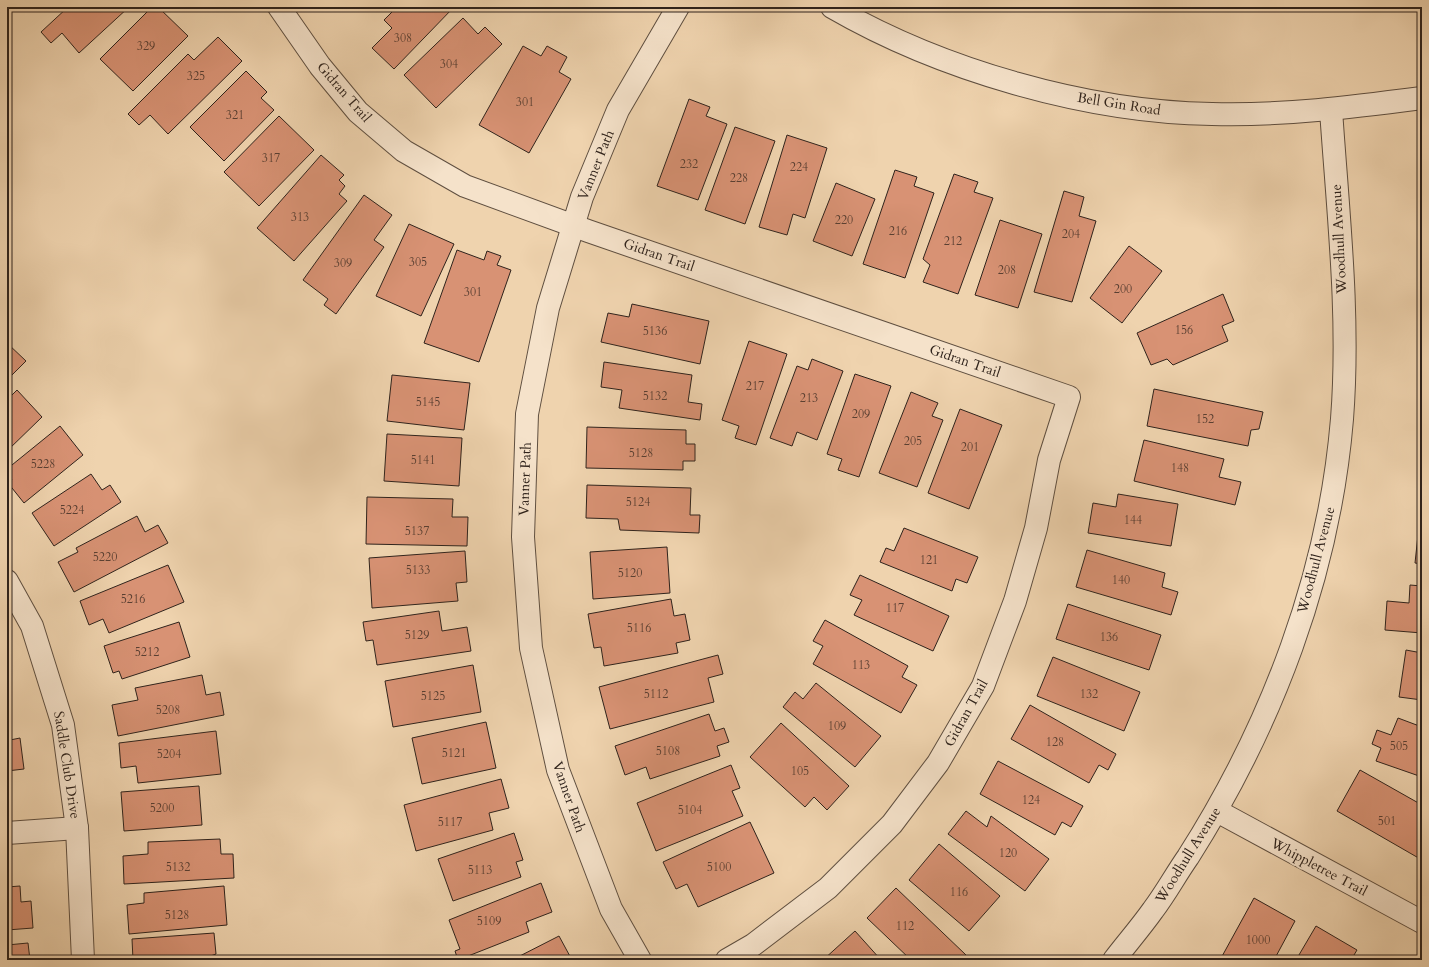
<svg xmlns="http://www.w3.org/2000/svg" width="1429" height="967" viewBox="0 0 1429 967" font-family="Cardo,serif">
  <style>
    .building { fill: #d89274; stroke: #2f231c }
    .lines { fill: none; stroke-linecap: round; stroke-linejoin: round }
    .minor-casing { stroke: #5f4f40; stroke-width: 24 }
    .minor { stroke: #f5e2ca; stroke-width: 22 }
    .labels { text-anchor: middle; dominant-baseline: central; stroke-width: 4; stroke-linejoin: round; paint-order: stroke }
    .number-label { font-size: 12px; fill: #593f32 }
    .street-label { font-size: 14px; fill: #2f231c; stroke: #f5e2ca }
  </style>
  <rect width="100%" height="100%" fill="#efd3ae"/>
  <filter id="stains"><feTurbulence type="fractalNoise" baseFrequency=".005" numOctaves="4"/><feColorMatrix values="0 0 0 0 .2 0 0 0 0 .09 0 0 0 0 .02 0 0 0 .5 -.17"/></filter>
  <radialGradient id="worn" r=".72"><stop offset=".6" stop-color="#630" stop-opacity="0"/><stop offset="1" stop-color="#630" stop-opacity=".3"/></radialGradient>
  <!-- building -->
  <g class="building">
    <path d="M68,7H129L79,53L62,33L51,43L41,32Z"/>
    <path d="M152,7H158L188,36L133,91L100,59Z"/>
    <path d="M397,7H454L394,69L372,48L392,28L384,20Z"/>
    <path d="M463,18L478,34L485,27L502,44L436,108L404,75Z"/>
    <path d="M218,37L242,61L168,134L150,115L139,125L128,114L188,54L194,60Z"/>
    <path d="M523,46L541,56L547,46L567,57L559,72L571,79L529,153L479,125Z"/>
    <path d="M246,71L267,92L261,98L274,110L224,161L190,127Z"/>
    <path d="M689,99L710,107L706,116L727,124L698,200L657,186Z"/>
    <path d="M279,116L314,150L259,206L224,172Z"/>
    <path d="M735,127L775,141L745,224L705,210Z"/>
    <path d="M787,135L827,148L805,218L793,214L787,235L759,227Z"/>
    <path d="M321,155L344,175L339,180L345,186L339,194L347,201L294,261L257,228Z"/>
    <path d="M895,170L917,177L914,186L934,193L905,278L863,264Z"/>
    <path d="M954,174L978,182L974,192L993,198L958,294L923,282L930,265L923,259Z"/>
    <path d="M836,183L875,199L852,256L813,241Z"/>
    <path d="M1064,191L1084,197L1079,216L1096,221L1072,302L1034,292Z"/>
    <path d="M364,195L392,215L374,240L384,247L336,314L324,305L328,299L303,280Z"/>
    <path d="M1000,220L1042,234L1018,308L975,295Z"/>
    <path d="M409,224L454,244L421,316L376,296Z"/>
    <path d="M1129,246L1162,271L1122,323L1090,298Z"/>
    <path d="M457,250L484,260L487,251L501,256L497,265L511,270L479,362L424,343Z"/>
    <path d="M1223,294L1234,321L1222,326L1228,341L1173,365L1167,359L1151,365L1137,333Z"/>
    <path d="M632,304L709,321L700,364L601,342L608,313L629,317Z"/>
    <path d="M749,341L787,354L756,445L735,438L739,426L722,420Z"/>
    <path d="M7,343L26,361L7,380Z"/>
    <path d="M812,359L843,371L817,440L797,432L792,446L770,438L797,366L808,370Z"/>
    <path d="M604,362L692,375L688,402L702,404L700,420L619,408L622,390L601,387Z"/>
    <path d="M855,374L891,386L859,477L838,470L842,459L827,454Z"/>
    <path d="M392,375L470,383L464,430L387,421Z"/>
    <path d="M1154,389L1263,412L1259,429L1251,430L1248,446L1147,426Z"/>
    <path d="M17,390L42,417L7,451V400Z"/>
    <path d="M911,392L938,403L932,416L943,420L917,487L879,473Z"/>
    <path d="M960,409L1002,425L969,509L928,493Z"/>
    <path d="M60,426L83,455L24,503L8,483L12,480L7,473V469Z"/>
    <path d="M587,427L686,430V444H695V461H683V470L586,468Z"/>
    <path d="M387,434L462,438L459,486L384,481Z"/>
    <path d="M1144,440L1224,459L1219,477L1241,482L1235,505L1134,481Z"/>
    <path d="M91,474L102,490L110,485L121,502L54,546L32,513Z"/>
    <path d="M587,485L691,488L690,515H700L699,533L620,530L618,519L586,518Z"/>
    <path d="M1118,494L1178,504L1171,546L1088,533L1093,503L1116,507Z"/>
    <path d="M367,497L453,499L452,517H468L467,546L366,544Z"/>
    <path d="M137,516L145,532L158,525L168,543L74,592L58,562L78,552L76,548Z"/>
    <path d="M904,528L978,557L967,583L956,579L952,591L880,562L886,548L894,551Z"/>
    <path d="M1418,535H1422V564L1415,563Z"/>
    <path d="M667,547L670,593L593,599L590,552Z"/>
    <path d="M1087,550L1165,573L1162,587L1178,592L1171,615L1076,587Z"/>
    <path d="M465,551L467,582L456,583L458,601L372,608L369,558Z"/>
    <path d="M168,565L184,602L109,633L103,619L89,625L80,601Z"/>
    <path d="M860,575L949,616L933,651L854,615L862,600L850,595Z"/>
    <path d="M1410,585L1422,586V633L1385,630L1387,601L1409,603Z"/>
    <path d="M671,599L674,616L685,614L690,640L676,643L678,653L604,666L601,647L594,648L588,614Z"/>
    <path d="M1068,604L1161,635L1149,670L1056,639Z"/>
    <path d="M439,611L442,631L467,627L471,651L377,665L373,640L366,641L363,622Z"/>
    <path d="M825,620L908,666L902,677L917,685L901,713L813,664L823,646L813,641Z"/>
    <path d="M179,622L190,657L122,679L119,671L113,673L104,646Z"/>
    <path d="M1406,650L1422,653V700L1399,697Z"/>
    <path d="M718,655L723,674L708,678L714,702L610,729L599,687Z"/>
    <path d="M1053,657L1140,692L1124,731L1037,696Z"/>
    <path d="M473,665L481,712L393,727L385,681Z"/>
    <path d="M202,675L206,695L220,692L224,715L118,736L112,705L138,700L135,688Z"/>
    <path d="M816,683L881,736L855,767L783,707L795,692L803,699Z"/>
    <path d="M1030,705L1116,754L1108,770L1099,765L1089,783L1011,739Z"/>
    <path d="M709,714L715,731L724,728L729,742L717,746L720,756L650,779L646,767L625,775L615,746Z"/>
    <path d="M1398,718L1422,727V777L1376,761L1381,748L1372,744L1377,730L1391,735Z"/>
    <path d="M486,722L496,768L422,784L412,738Z"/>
    <path d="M781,723L849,786L827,810L814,797L805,807L750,757Z"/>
    <path d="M216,731L221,774L138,783L136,766L121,768L119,743Z"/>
    <path d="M9,732L10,740L20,738L24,769L7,771V733Z"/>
    <path d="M998,761L1083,806L1071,827L1062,822L1055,835L980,794Z"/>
    <path d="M731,765L740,788L732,791L743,816L656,851L637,803Z"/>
    <path d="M1360,770L1422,805V860L1337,811Z"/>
    <path d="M501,779L509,808L489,813L493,830L416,851L404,805Z"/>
    <path d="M199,786L202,825L124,831L121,792Z"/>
    <path d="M966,811L987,827L991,816L1049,859L1025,891L948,834Z"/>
    <path d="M750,822L774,873L698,907L687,884L676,889L663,862Z"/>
    <path d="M514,833L523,860L516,862L521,877L453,901L438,859Z"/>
    <path d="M220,839L221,854H233L234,878L124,884L123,856L148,854V842Z"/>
    <path d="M939,844L1000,896L969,931L909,880Z"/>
    <path d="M541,883L552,912L526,922L529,932L458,960L455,951L460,949L449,920Z"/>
    <path d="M20,886L21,902L31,901L33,928L7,930V887Z"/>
    <path d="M224,886L227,925L129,934L127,905L144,903V893Z"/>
    <path d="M896,888L966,955L961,960H911L867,918Z"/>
    <path d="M1254,898L1295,921L1274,960H1220Z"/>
    <path d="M1316,926L1357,950L1351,960H1296Z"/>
    <path d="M855,931L881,960H823Z"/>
    <path d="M214,933L216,954L208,957V960H133L132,939Z"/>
    <path d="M559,936L572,960H512Z"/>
    <path d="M28,943L30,960H7V945Z"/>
  </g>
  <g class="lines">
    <!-- minor casing -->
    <g class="minor-casing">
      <g id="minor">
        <path d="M279,7L320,66L358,112L404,151L465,186L588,231L1069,397L1049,460L1036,528L1015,601L983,686L938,763L892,824L828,888L753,945L727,960"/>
        <path d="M832,7C941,70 1086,112 1212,114C1282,116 1352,107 1422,98"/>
        <path d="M7,581L32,626L63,725L77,828L83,960"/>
        <path d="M1217,811L1422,922"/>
        <path d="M7,833L77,828"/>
        <path d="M640,960L611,909L558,770L531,648L523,537L527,414L548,308L582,197L618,110L678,7"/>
        <path d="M1114,960C1127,943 1141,927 1153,910C1166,893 1176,874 1188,857C1272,725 1329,575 1342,419C1350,317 1338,213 1331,110"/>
      </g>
    </g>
    <!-- minor -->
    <use href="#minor" class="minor"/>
  </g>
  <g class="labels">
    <!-- number labels -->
    <g class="number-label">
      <text x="403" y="38">308</text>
      <text x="146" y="46">329</text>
      <text x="449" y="64">304</text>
      <text x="196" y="76">325</text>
      <text x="525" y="102">301</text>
      <text x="235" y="115">321</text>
      <text x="271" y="158">317</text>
      <text x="689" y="164">232</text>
      <text x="799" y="167">224</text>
      <text x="739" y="178">228</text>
      <text x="300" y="217">313</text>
      <text x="844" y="220">220</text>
      <text x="898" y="231">216</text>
      <text x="1071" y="234">204</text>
      <text x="953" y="241">212</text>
      <text x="418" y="262">305</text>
      <text x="343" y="263">309</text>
      <text x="1007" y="270">208</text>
      <text x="1123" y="289">200</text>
      <text x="473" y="292">301</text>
      <text x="1184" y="330">156</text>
      <text x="655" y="331">5136</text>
      <text x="755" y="386">217</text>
      <text x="655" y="396">5132</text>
      <text x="809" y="398">213</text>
      <text x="428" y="402">5145</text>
      <text x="861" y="414">209</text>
      <text x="1205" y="419">152</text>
      <text x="913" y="441">205</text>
      <text x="970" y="447">201</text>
      <text x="641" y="453">5128</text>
      <text x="423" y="460">5141</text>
      <text x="43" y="464">5228</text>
      <text x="1180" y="468">148</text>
      <text x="638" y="502">5124</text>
      <text x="72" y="510">5224</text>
      <text x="1133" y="520">144</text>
      <text x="417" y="531">5137</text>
      <text x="105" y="557">5220</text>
      <text x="929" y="560">121</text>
      <text x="418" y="570">5133</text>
      <text x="630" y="573">5120</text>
      <text x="1121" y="580">140</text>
      <text x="133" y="599">5216</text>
      <text x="895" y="608">117</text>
      <text x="639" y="628">5116</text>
      <text x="417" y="635">5129</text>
      <text x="1109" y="637">136</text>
      <text x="147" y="652">5212</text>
      <text x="861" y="665">113</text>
      <text x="656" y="694">5112</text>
      <text x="1089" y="694">132</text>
      <text x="433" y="696">5125</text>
      <text x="168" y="710">5208</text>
      <text x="837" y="726">109</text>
      <text x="1055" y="742">128</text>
      <text x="1399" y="746">505</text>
      <text x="668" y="751">5108</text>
      <text x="454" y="753">5121</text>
      <text x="169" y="754">5204</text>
      <text x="800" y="771">105</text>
      <text x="1031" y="800">124</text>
      <text x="162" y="808">5200</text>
      <text x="690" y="810">5104</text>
      <text x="1387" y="821">501</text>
      <text x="450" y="822">5117</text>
      <text x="1008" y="853">120</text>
      <text x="178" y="867">5132</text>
      <text x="719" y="867">5100</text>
      <text x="480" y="870">5113</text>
      <text x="959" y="892">116</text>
      <text x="177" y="915">5128</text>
      <text x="489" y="921">5109</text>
      <text x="905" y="926">112</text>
      <text x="1258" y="940">1000</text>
    </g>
    <!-- street labels -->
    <g class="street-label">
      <text transform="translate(344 92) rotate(49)">Gidran Trail</text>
      <text transform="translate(1119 104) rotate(9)">Bell Gin Road</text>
      <text transform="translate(596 165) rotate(-68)">Vanner Path</text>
      <text transform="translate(1339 239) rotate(-93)">Woodhull Avenue</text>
      <text transform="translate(659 255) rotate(19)">Gidran Trail</text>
      <text transform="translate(965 361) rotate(19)">Gidran Trail</text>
      <text transform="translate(525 479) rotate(-88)">Vanner Path</text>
      <text transform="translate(1316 560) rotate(-75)">Woodhull Avenue</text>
      <text transform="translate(966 713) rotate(-61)">Gidran Trail</text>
      <text transform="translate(67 765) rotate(81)">Saddle Club Drive</text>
      <text transform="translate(569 797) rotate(71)">Vanner Path</text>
      <text transform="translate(1188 855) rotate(-58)">Woodhull Avenue</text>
      <text transform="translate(1319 867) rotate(28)">Whippletree Trail</text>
    </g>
  </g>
  <!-- margin -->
  <rect width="1429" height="967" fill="none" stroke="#efd3ae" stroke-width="24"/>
  <rect x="8" y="8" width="1413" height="951" fill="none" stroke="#2f231c" stroke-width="2"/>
  <rect x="12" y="12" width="1405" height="943" fill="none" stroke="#2f231c"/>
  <rect width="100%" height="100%" filter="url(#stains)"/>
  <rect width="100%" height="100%" fill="url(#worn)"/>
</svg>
